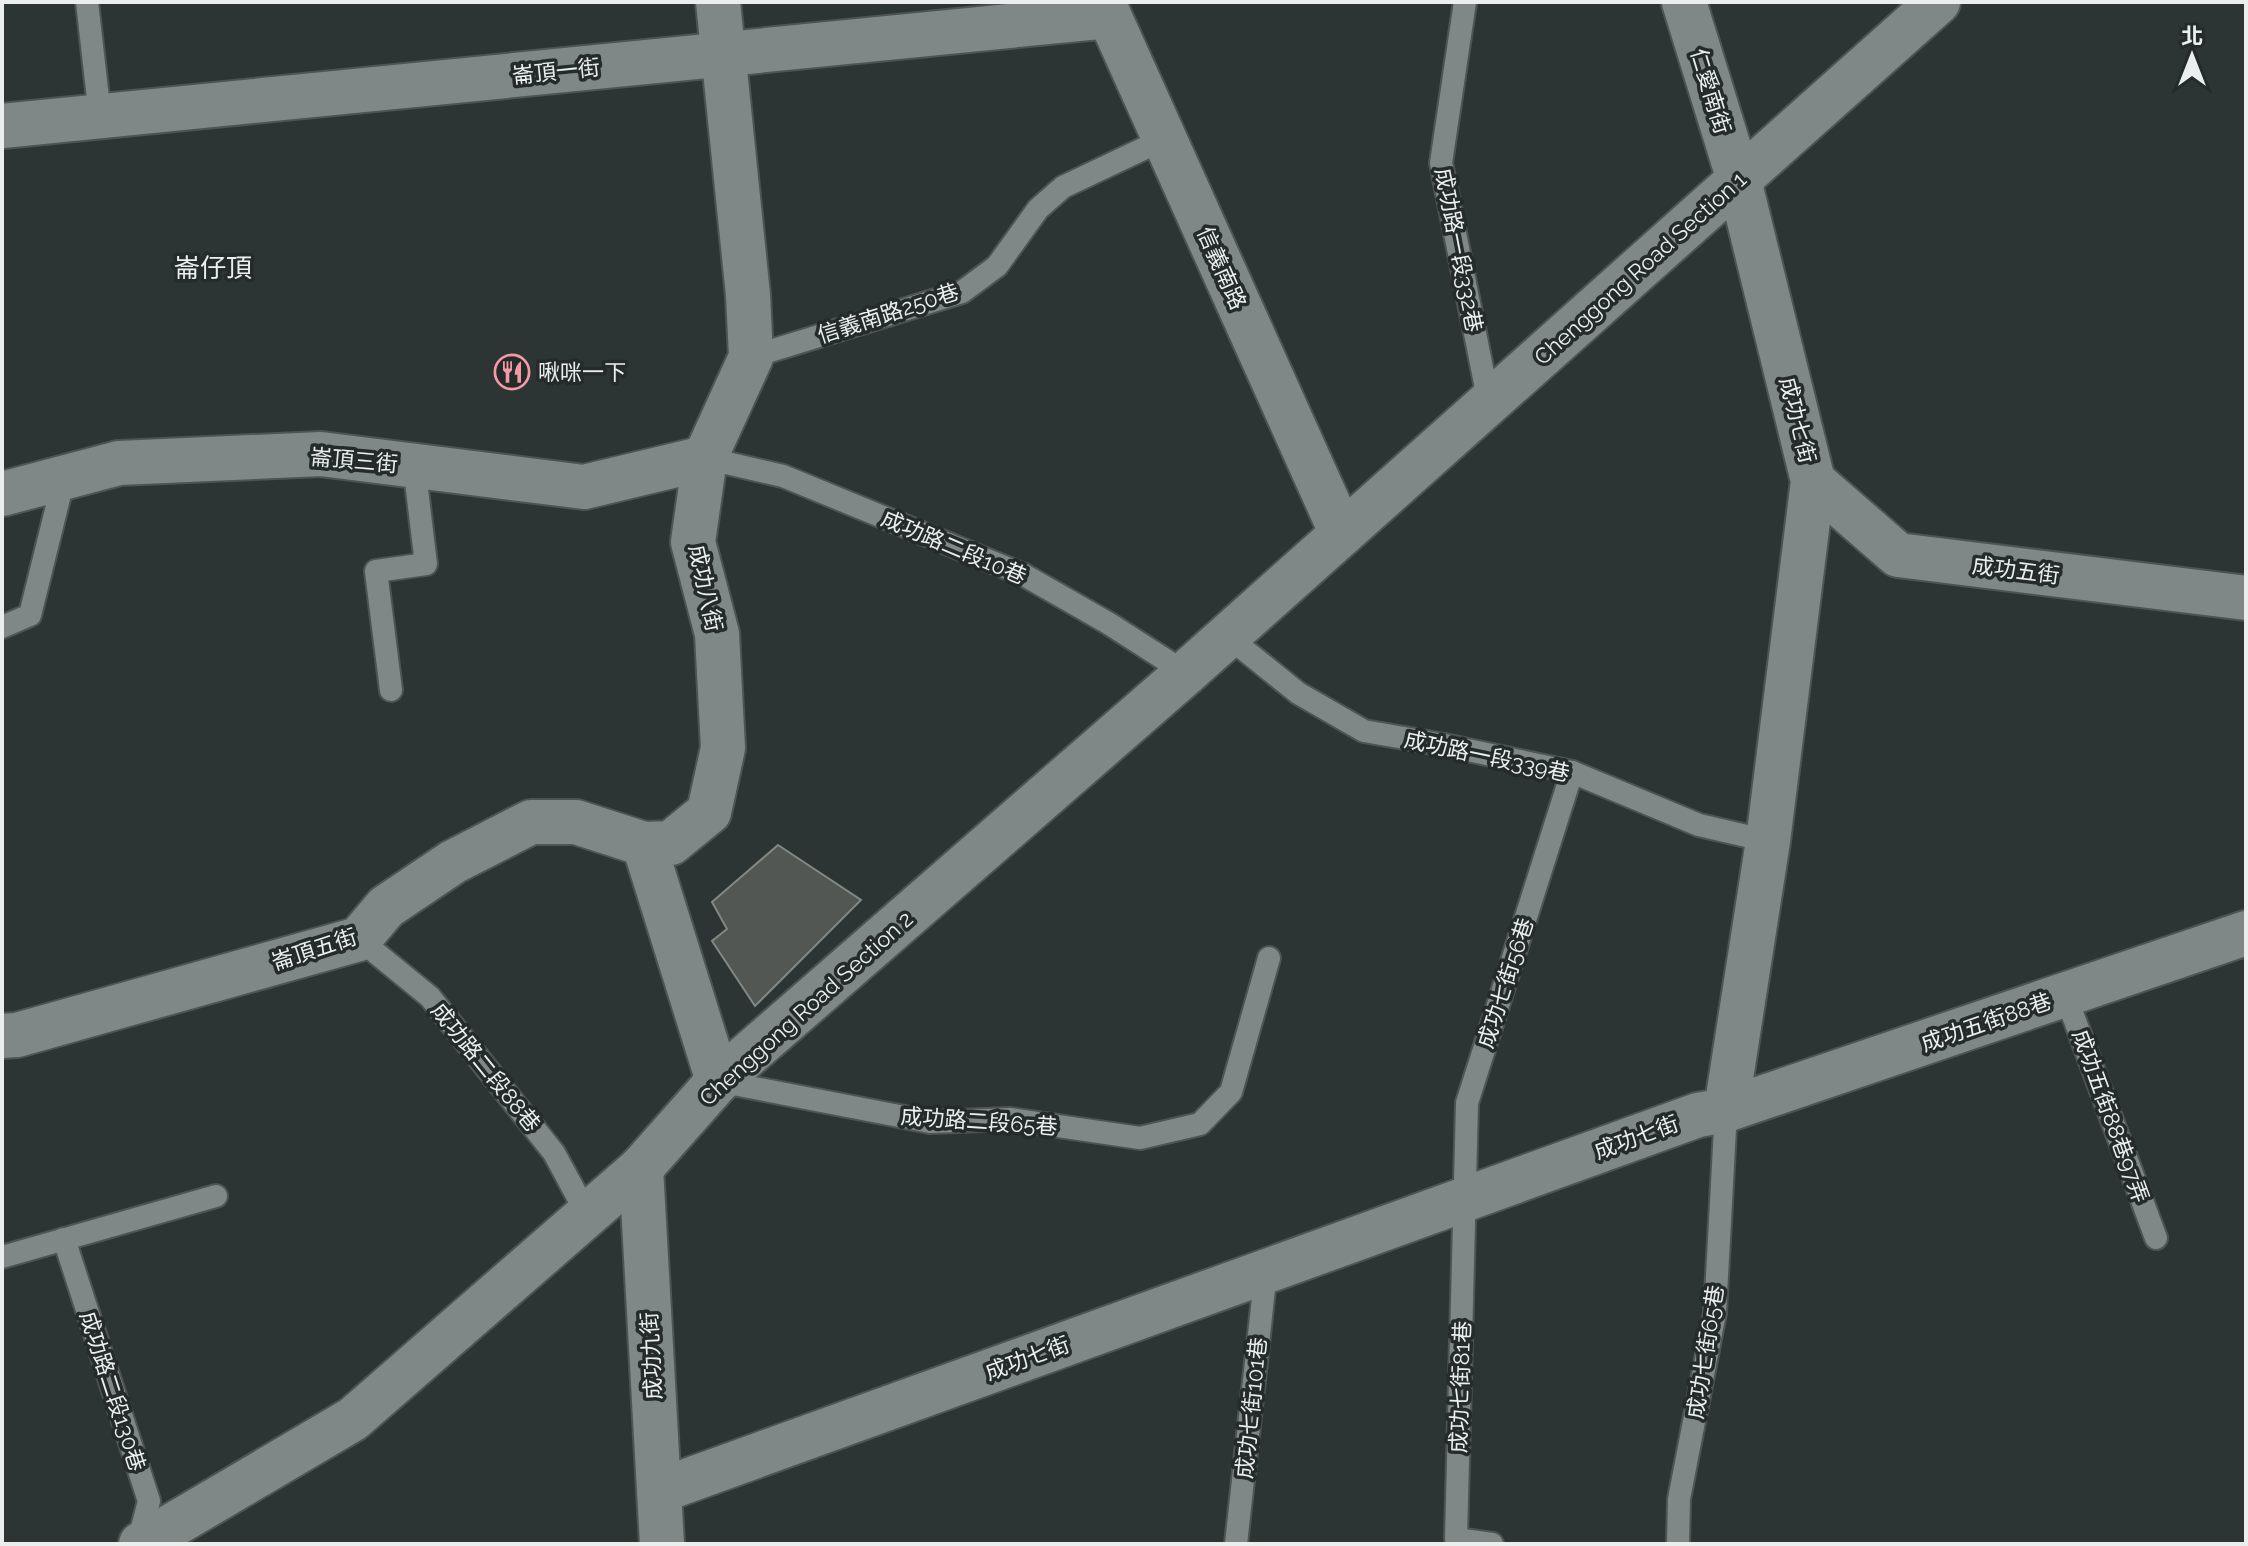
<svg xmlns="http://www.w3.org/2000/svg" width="2248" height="1546" viewBox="0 0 2248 1546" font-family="Raleway,'Noto Sans TC',sans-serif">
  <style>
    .building { fill: #525753; stroke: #828883; stroke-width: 2 }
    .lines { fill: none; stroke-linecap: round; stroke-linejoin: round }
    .service-casing { stroke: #4d5452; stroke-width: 26 }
    .minor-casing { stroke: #4d5452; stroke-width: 48 }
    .tertiary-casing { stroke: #4d5452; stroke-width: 48 }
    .service { stroke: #7f8887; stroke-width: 22 }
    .minor { stroke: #7f8887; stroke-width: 44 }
    .tertiary { stroke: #7f8887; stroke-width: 44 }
    .labels { text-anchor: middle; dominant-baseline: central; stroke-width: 7; stroke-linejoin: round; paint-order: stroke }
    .street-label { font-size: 22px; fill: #eaefee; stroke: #242b2a }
    .poi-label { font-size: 22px; fill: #eaefee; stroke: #242b2a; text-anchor: start }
    .quarter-label { font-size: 26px; fill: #eaefee; stroke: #242b2a }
  </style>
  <rect width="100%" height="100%" fill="#2d3534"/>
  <!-- building -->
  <path class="building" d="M778,845L861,900L755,1006L712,941L727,929L712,902Z"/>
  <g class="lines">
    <!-- service casing -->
    <g class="service-casing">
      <g id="service">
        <path d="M87,2L100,116"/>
        <path d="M1465,2L1441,163L1489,403"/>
        <path d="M751,357L962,292L997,266L1038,209L1063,187L1164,139"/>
        <path d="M705,458L783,476L1024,575L1108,623L1186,673"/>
        <path d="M2,627L30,615L64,478"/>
        <path d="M1226,635L1298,693L1364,731L1444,745L1572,772L1699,825L1768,841"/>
        <path d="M391,690L376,571L426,564L414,465"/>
        <path d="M359,939L430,997L554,1153L588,1216"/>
        <path d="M2065,994L2156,1238"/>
        <path d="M718,1081L930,1122L1010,1119L1140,1138L1200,1124L1231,1092L1269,958"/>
        <path d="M64,1239L149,1501L138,1543"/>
        <path d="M2,1257L216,1196"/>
        <path d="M1236,1544L1266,1271"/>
        <path d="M1492,1544L1456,1539L1467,1103L1572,772"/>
        <path d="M1678,1544L1679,1499L1715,1313L1726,1110"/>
      </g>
    </g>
    <!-- minor casing -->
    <g class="minor-casing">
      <g id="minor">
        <path d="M1103,2L1342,534"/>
        <path d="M2,126L1109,16"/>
        <path d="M1813,481L1898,555L2246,598"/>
        <path d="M2,494L119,463L321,454L584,487L705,458"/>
        <path d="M2,1036L17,1035L359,939L386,907L453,862L531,822H576L644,844"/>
        <path d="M718,1081L644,844L671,843L709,812L723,748L717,634L693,542L705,458L751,357L748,295L718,2"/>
        <path d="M1726,1110L2246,933"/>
        <path d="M641,1168L662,1544"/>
        <path d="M659,1491L1698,1115L1726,1110L1768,841L1813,481L1739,180L1684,2"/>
      </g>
    </g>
    <!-- tertiary casing -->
    <g class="tertiary-casing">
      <path id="tertiary" d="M141,1544L353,1419L641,1168L718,1081L1186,673L1938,2"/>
    </g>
    <!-- service -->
    <use href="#service" class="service"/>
    <!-- minor -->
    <use href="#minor" class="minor"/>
    <!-- tertiary -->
    <use href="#tertiary" class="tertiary"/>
  </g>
  <!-- icons -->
  <defs>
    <g id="restaurant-ring" transform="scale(1.8)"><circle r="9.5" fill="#242b2a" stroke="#f49aa6" stroke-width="1.5"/><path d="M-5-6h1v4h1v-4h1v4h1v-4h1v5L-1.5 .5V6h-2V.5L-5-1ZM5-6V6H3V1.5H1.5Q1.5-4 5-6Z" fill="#f49aa6"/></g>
  </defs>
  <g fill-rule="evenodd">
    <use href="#restaurant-ring" x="512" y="372"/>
  </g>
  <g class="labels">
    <!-- street labels -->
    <g class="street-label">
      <text transform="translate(556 71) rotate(-6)">崙頂一街</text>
      <text transform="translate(1711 91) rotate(73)">仁愛南街</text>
      <text transform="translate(1459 250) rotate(79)">成功路一段332巷</text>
      <text transform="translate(1222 268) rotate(66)">信義南路</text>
      <text transform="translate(1640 268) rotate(-42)">Chenggong Road Section 1</text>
      <text transform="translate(888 313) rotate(-18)">信義南路250巷</text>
      <text transform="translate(1798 420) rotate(76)">成功七街</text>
      <text transform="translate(354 460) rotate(5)">崙頂三街</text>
      <text transform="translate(954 547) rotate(23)">成功路二段10巷</text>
      <text transform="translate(2016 570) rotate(7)">成功五街</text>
      <text transform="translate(706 588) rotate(78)">成功八街</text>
      <text transform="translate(1487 756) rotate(12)">成功路一段339巷</text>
      <text transform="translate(314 949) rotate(-18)">崙頂五街</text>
      <text transform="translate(1505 983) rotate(-72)">成功七街56巷</text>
      <text transform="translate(806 1008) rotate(-42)">Chenggong Road Section 2</text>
      <text transform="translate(1986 1022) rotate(-19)">成功五街88巷</text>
      <text transform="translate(486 1067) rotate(51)">成功路二段88巷</text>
      <text transform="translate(2111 1116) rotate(70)">成功五街88巷97弄</text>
      <text transform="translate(979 1121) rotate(4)">成功路二段65巷</text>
      <text transform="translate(1636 1137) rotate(-20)">成功七街</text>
      <text transform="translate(1705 1352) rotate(-81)">成功七街65巷</text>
      <text transform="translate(651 1356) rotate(-93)">成功九街</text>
      <text transform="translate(1027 1358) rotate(-20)">成功七街</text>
      <text transform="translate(1460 1387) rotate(-88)">成功七街81巷</text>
      <text transform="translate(113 1391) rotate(72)">成功路二段130巷</text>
      <text transform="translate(1251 1408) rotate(-84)">成功七街101巷</text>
    </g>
    <!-- poi labels -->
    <g class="poi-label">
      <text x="538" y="372">啾咪一下</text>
    </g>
    <!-- quarter labels -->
    <g class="quarter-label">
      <text x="213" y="268">崙仔頂</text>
    </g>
  </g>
  <!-- border -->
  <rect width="2248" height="1546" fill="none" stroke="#eaefee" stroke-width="8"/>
  <!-- north arrow -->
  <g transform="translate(2192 56)" stroke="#242b2a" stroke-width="6" paint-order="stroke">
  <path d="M0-6L14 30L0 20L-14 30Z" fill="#eaefee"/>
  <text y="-12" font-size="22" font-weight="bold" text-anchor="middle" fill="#eaefee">北</text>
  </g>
</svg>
